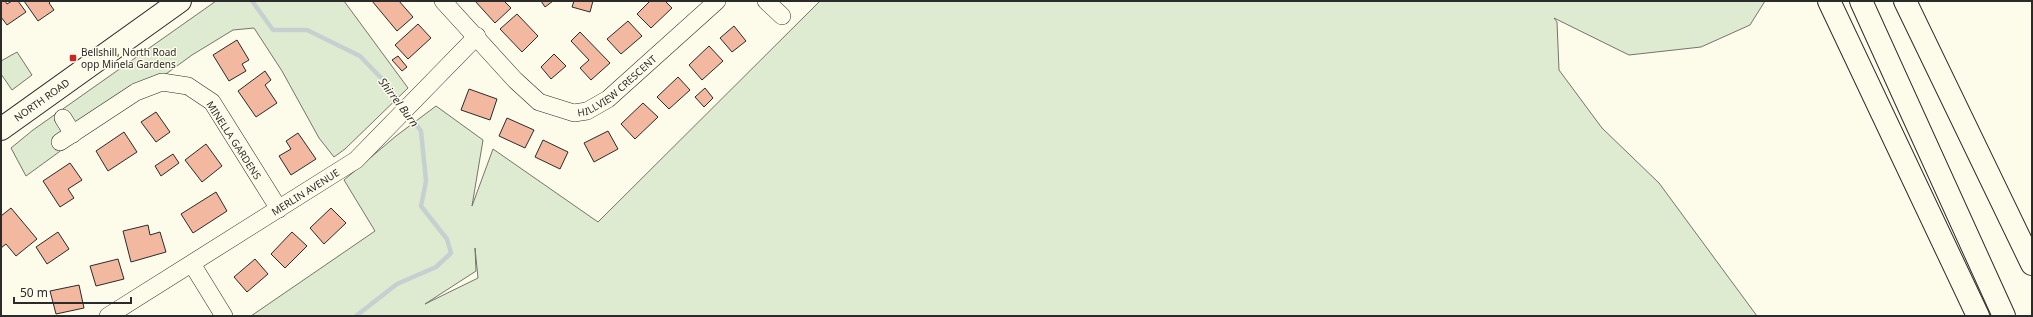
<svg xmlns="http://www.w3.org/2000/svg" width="2033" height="317" viewBox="0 0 2033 317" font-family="'Noto Sans',sans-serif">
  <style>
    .green { fill: #deebd1; stroke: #74746e; fill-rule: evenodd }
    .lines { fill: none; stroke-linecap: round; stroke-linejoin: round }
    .stream { stroke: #c7d0d0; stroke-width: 4.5 }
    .building { fill: #f2b8a0; stroke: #2b2b2b }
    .minor-casing { stroke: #2b2b2b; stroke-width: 18 }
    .major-casing { stroke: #2b2b2b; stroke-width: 24 }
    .highway-casing { stroke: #2b2b2b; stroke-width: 24 }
    .minor { stroke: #fdfbea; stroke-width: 17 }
    .major { stroke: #fdfbea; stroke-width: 22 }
    .highway { stroke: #fdfbea; stroke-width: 22 }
    .poi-dot { fill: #c62828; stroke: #fdfbea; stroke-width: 1.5 }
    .labels { text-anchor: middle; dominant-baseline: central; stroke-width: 3; stroke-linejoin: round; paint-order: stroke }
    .poi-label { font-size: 10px; fill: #2b2b2b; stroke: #fdfbea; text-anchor: start }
    .street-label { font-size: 10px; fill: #2b2b2b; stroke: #fdfbea }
    .water-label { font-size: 11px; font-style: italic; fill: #2b2b2b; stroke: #fdfbea }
  </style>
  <rect width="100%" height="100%" fill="#fdfbea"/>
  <!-- green -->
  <g class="green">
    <path d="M216,1H344L408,88L345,149L334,157L319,138L282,71L254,28L233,30L192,55L26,176L11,148L33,130Z"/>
    <path d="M820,1H1765L1750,25L1701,47L1629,55L1554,18L1557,22L1559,70L1602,128L1659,183L1757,316H251L375,231L344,180L396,136L436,106L483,140L472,206L493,149L598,222ZM475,248L478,278L425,304L476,271Z"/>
    <path d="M17,52L32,75L12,90L1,74V61Z"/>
  </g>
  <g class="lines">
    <!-- stream -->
    <path class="stream" d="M252,1L273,30H307L360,56L383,80L421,131L426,181L421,206L447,239L451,253L436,267L397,284L356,316"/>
  </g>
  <!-- building -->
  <g class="building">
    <path d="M1,1H5L7,4L12,1H18L26,12L7,25L1,17Z"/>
    <path d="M24,1H51L49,3L54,10L38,21Z"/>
    <path d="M372,1H399L413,17L397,31Z"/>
    <path d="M475,1H504L511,8L495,23Z"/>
    <path d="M541,1H553L545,7Z"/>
    <path d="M574,1H593L590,12L572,7Z"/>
    <path d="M650,1H665L672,8L651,28L637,14Z"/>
    <path d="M517,14L538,36L522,52L500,29Z"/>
    <path d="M628,21L642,36L621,54L607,39Z"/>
    <path d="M418,24L431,38L408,59L395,45Z"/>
    <path d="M734,26L746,41L732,52L720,38Z"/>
    <path d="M580,32L610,63L591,80L580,68L589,60L571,41Z"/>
    <path d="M237,40L249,60L242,64L246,71L229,81L213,55Z"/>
    <path d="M709,46L723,61L702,80L689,65Z"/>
    <path d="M554,54L566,66L551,79L541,67Z"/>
    <path d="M398,56L407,67L402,71L392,60Z"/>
    <path d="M265,71L271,80L265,85L277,103L256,117L238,91Z"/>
    <path d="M678,77L690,90L669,109L657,97Z"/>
    <path d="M705,88L713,98L704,107L695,97Z"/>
    <path d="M469,89L497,99L490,120L461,110Z"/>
    <path d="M643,103L658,117L635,139L621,124Z"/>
    <path d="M156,112L170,132L156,142L141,122Z"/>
    <path d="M507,118L534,130L525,148L499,136Z"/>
    <path d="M608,131L618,149L594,162L584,143Z"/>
    <path d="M124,132L137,152L108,171L96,151Z"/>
    <path d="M298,133L316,159L291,175L279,156L291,149L286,141Z"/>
    <path d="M543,140L568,152L560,169L535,157Z"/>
    <path d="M206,144L222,166L202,182L185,160Z"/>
    <path d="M173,154L179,163L161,176L155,166Z"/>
    <path d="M70,163L82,180L68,189L74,198L60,207L43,181Z"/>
    <path d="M216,192L227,211L193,233L181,214Z"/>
    <path d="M11,208L37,239L16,256L6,244L1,248V216Z"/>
    <path d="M331,208L346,223L324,244L310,228Z"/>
    <path d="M148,225L150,235L160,232L166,252L131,262L123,231Z"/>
    <path d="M58,232L69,249L47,264L36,247Z"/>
    <path d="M292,232L307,246L285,268L271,254Z"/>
    <path d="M118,259L124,279L96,286L90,266Z"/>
    <path d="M255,259L268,274L247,292L234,277Z"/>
    <path d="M79,285L84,308L56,314L50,291Z"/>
  </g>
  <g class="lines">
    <!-- minor casing -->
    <g class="minor-casing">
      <g id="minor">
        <path id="s1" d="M443,1L515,80L539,102L574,113L587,111L608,99L717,1"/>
        <path d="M766,1L782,16"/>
        <path d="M63,118L73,134"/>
        <path d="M60,142L136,92L162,82L188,86L212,102L279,209"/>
        <path d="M192,264L224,316"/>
        <path id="s2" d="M108,316L356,160L477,36"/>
      </g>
    </g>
    <!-- major casing -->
    <g class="major-casing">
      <g id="major">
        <path id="s3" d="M1,129L180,1"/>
      </g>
    </g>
    <!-- highway casing -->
    <g class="highway-casing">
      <g id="highway">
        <path d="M1829,1L1978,316"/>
        <path d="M1861,1L2004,316"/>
        <path d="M1905,1L2032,264"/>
      </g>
    </g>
    <!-- minor -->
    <use href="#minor" class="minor"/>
    <!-- major -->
    <use href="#major" class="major"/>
    <!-- highway -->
    <use href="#highway" class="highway"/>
  </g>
  <!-- markers -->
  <rect class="poi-dot" x="69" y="54" width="8" height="8" rx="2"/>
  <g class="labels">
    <!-- poi labels -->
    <g class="poi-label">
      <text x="81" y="52">Bellshill, North Road<tspan x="81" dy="12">opp Minela Gardens</tspan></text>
    </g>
    <!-- street labels -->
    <g class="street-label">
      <text stroke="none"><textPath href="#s1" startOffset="228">HILLVIEW CRESCENT</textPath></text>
      <text stroke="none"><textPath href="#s3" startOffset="50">NORTH ROAD</textPath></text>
      <text transform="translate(234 140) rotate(57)">MINELLA GARDENS</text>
      <text stroke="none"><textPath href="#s2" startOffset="233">MERLIN AVENUE</textPath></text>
    </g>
    <!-- water labels -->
    <g class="water-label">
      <text transform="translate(399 102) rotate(53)">Shirrel Burn</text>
    </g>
  </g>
  <!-- border -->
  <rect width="2033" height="317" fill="none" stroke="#2b2b2b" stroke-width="4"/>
  <!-- scale -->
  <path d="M14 297v6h117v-6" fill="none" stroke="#2b2b2b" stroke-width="2"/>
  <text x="20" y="297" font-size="12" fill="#2b2b2b" stroke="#fdfbea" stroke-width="3" paint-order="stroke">50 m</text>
</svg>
